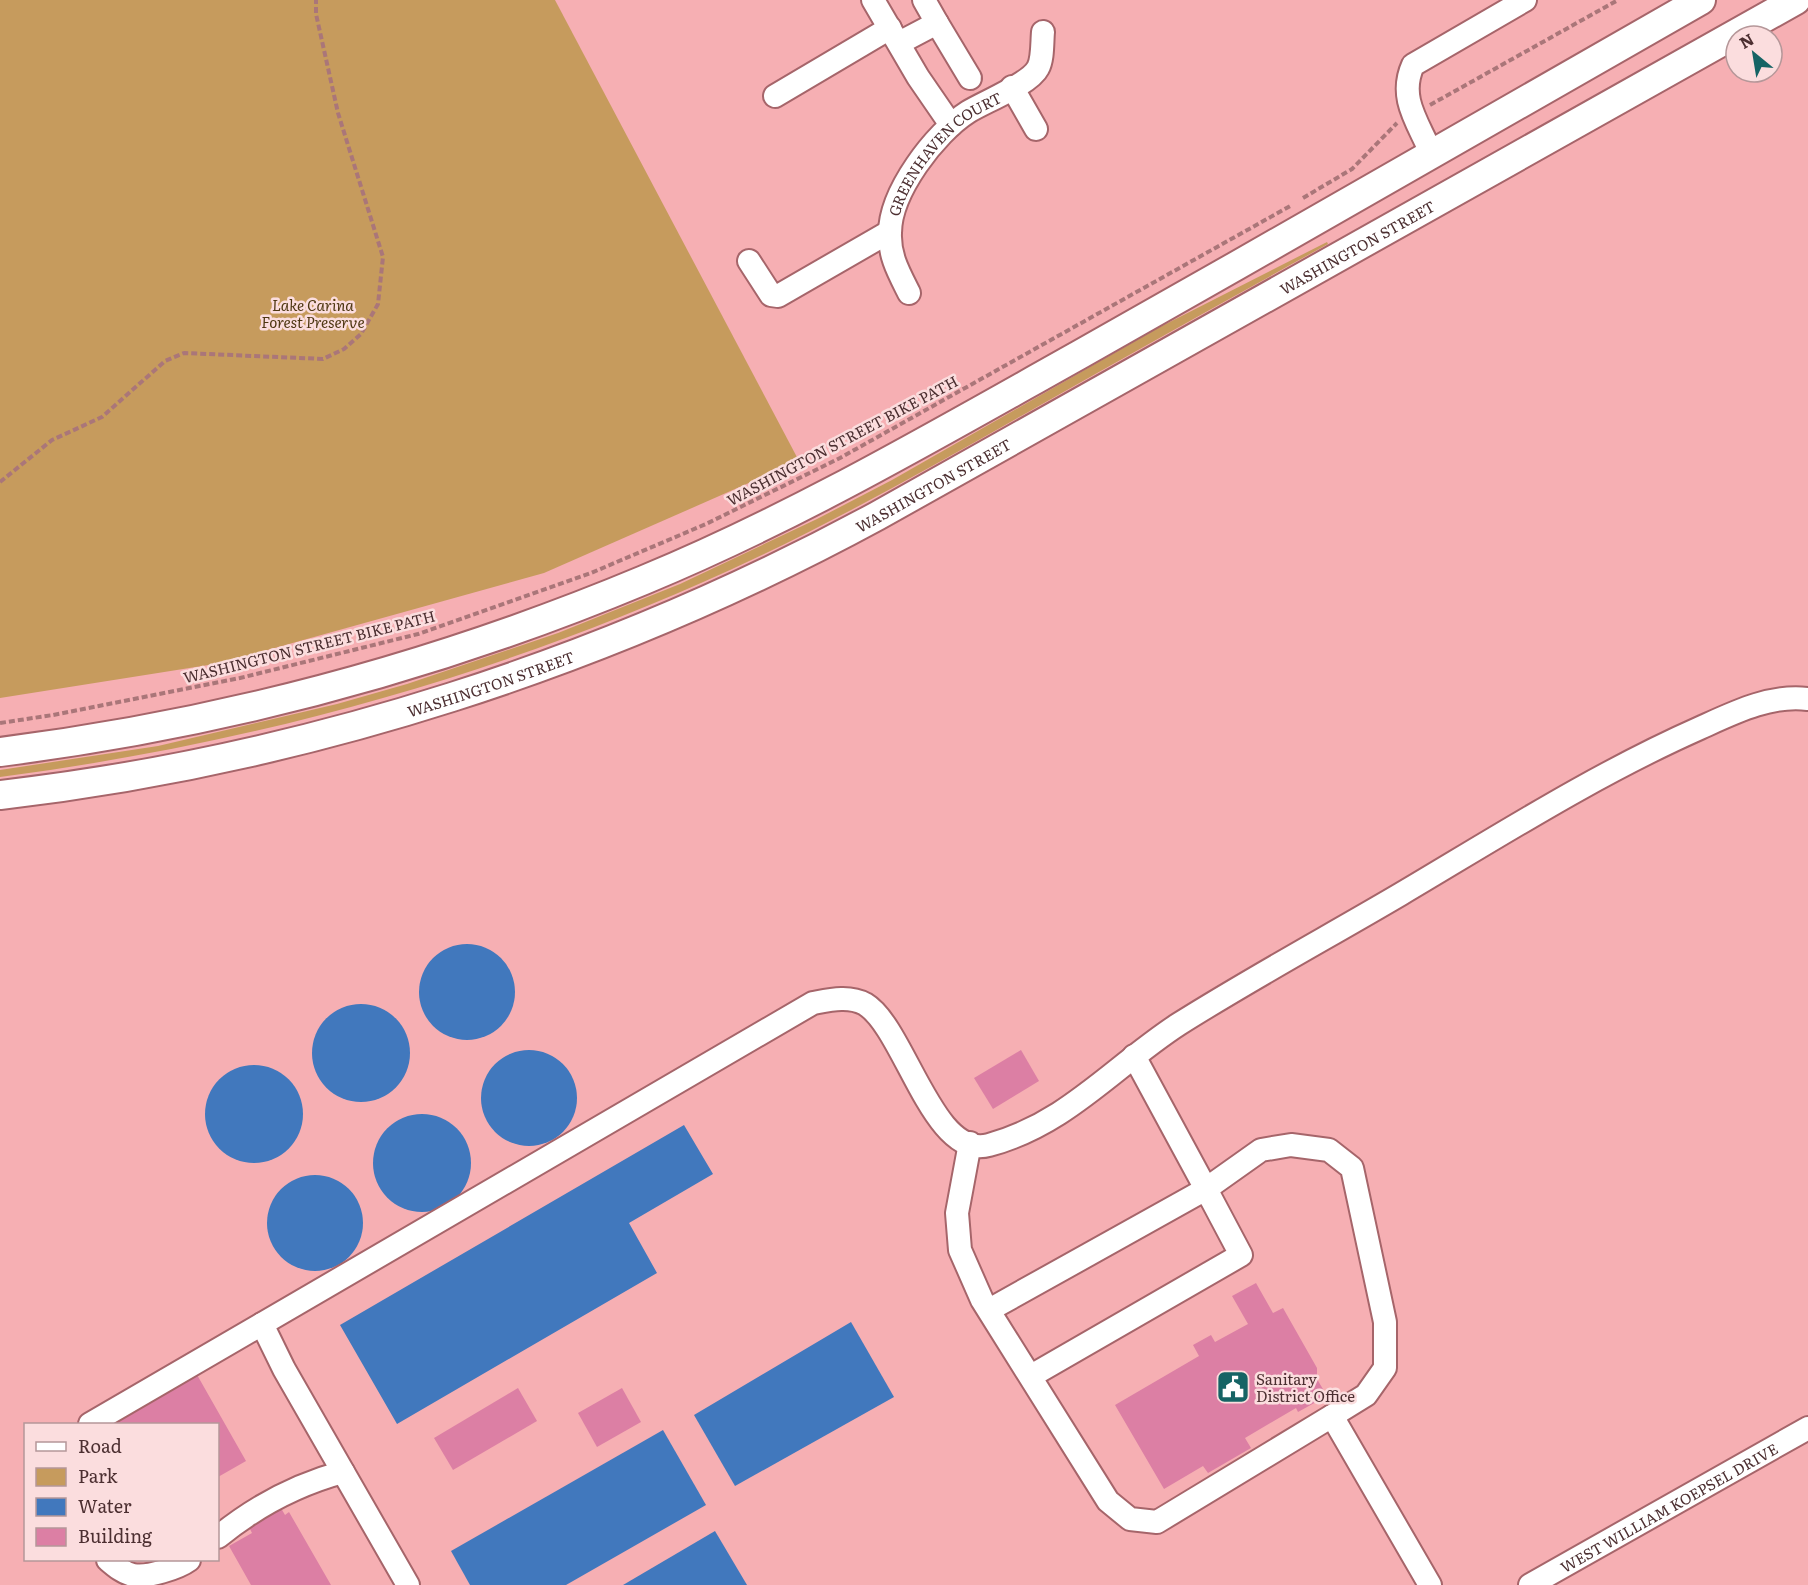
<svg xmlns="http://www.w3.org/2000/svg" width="1808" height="1585" viewBox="0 0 1808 1585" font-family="Literata,serif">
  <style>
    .green { fill: #c69b5d }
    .water { fill: #4178bd }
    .building { fill: #dc7fa4 }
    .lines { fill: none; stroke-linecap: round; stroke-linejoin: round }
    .minor-casing { stroke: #a6656a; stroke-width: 26 }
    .major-casing { stroke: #a6656a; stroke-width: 32 }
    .path { stroke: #aa7679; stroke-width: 4; stroke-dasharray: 6 3; stroke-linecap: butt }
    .minor { stroke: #fff; stroke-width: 22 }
    .major { stroke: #fff; stroke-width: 28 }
    .labels { text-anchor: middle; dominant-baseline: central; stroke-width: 5; stroke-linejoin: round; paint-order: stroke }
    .street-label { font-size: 15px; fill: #4c2f31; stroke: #fbddde }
    .park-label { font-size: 15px; font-style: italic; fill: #4d3611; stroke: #fbddde }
    .poi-label { font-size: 15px; fill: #4c2f31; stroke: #fbddde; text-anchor: start }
  </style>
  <rect width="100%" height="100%" fill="#f6afb3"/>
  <!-- green -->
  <g class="green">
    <path d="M0,0H555L799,461L544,573L221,663L0,698Z"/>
    <path d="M1327,242L1328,244C1231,298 1133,352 1037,407C936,464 835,522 730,570C498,676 253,744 0,777V770L158,746L337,704L407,684L558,633L680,584L817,519L892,480L1158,328Z"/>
  </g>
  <!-- water -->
  <g class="water">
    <circle cx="467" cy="992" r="48"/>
    <circle cx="361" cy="1053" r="49"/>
    <circle cx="529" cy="1098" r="48"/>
    <circle cx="254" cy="1114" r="49"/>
    <circle cx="422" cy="1163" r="49"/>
    <path d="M684,1125L713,1174L629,1223L657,1273L397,1424L340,1325Z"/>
    <circle cx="315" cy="1223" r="48"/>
    <path d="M851,1322L894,1397L735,1486L694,1415Z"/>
    <path d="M663,1430L706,1505L566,1585H470L451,1551Z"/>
    <path d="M715,1531L747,1585H623Z"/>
  </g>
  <!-- building -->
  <g class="building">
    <path d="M1021,1050L1039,1081L993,1109L974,1078Z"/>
    <path d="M1256,1283L1273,1313L1283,1308L1317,1368V1379L1327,1396L1298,1412L1296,1408L1245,1438L1251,1448L1208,1473L1203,1466L1164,1489L1115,1405L1199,1356L1193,1345L1211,1335L1215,1342L1248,1324L1232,1296Z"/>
    <path d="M196,1373L246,1461L218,1477V1424H107Z"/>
    <path d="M518,1388L537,1421L453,1470L434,1438Z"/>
    <path d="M622,1388L641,1422L597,1447L578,1413Z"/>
    <path d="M278,1503L285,1515L289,1512L331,1585H251L229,1546L252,1533L246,1521Z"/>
  </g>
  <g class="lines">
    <!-- minor casing -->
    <g class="minor-casing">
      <g id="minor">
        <path d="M873,0L918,77L951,125"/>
        <path d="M937,23L970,78"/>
        <path d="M899,43L937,23L924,0"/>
        <path d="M1012,87L1036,129"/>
        <path d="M775,96L890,28"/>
        <path d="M1431,153C1418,122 1398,98 1413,65L1525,0"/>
        <path d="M749,261L771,295L778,296L889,232"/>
        <path id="s1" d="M909,293C899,273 889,256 890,233C890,192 935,133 968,112C984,102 1030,84 1038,68C1043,59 1042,42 1043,32"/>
        <path d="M1134,1056L1206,1189L1261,1150L1291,1145L1329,1150L1352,1168L1385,1322V1368L1366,1395L1332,1416L1430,1585"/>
        <path d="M970,1143L957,1213L960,1250L982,1300L1108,1501L1130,1519L1157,1522L1332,1416"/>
        <path d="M989,1310L1206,1189L1241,1255L1031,1376"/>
        <path d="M90,1424L262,1324"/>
        <path d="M218,1537C256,1506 295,1485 343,1472"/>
        <path d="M108,1560C115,1566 123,1573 133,1575C147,1578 178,1568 189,1560"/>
        <path d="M408,1585L284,1369L262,1324L813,1003C829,1000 849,995 865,1004C905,1028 933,1161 989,1145C1067,1124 1114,1066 1179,1024C1252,978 1328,937 1401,894C1499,836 1596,774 1700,728C1733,713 1771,694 1808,699"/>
        <path id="s2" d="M1530,1585L1808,1428"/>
      </g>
    </g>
    <!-- major casing -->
    <g class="major-casing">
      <g id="major">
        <path d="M0,752C222,724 438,666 644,580C796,517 936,435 1079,355C1287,238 1493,118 1701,0"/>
        <path id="s3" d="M0,795C304,760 608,662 877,516L1796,0"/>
      </g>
    </g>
    <!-- path -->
    <g class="path">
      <path d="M1430,105L1618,0"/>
      <path d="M1303,198L1352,169L1397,123"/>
      <path d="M0,482L52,440L102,417L165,361L184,353L323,359L344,349L361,334L378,304L383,257L338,113L316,14V0"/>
      <path d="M0,723L53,715L240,678L418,634L591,573L706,524L840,458L1292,205"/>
    </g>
    <!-- minor -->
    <use href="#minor" class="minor"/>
    <!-- major -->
    <use href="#major" class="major"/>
  </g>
  <!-- icons -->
  <defs>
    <g id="civic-square" transform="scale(1.725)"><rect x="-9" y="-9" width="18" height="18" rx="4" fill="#156465" stroke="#fbddde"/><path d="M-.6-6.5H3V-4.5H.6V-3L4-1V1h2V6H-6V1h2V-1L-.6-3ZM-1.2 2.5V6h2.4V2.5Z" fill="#fff"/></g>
  </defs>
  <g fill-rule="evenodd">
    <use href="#civic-square" x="1233" y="1387"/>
  </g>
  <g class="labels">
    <!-- street labels -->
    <g class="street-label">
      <text stroke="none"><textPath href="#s1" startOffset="165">GREENHAVEN COURT</textPath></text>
      <text stroke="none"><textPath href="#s3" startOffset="1476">WASHINGTON STREET</textPath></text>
      <text transform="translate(842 440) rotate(-28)">WASHINGTON STREET BIKE PATH</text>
      <text stroke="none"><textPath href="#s3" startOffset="990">WASHINGTON STREET</textPath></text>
      <text transform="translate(309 646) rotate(-14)">WASHINGTON STREET BIKE PATH</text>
      <text stroke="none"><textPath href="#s3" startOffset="504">WASHINGTON STREET</textPath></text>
      <text stroke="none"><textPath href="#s2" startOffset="159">WEST WILLIAM KOEPSEL DRIVE</textPath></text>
    </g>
    <!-- park labels -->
    <g class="park-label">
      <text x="313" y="304">Lake Carina<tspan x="313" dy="17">Forest Preserve</tspan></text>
    </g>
    <!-- poi labels -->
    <g class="poi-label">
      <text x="1256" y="1378">Sanitary<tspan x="1256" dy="17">District Office</tspan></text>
    </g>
  </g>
  <!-- legend -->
  <rect x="24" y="1423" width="195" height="138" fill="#fbddde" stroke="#b59799" stroke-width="1.5"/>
  <rect x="36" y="1442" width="30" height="9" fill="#ffffff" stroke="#b59799" stroke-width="1.5"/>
  <text x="78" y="1453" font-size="18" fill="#4c2f31">Road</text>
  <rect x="36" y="1468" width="30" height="18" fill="#c69b5d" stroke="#b59799" stroke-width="1.5"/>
  <text x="78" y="1483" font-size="18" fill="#4c2f31">Park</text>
  <rect x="36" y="1498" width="30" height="18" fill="#4178bd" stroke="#b59799" stroke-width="1.5"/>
  <text x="78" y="1513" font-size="18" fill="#4c2f31">Water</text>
  <rect x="36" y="1528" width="30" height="18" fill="#dc7fa4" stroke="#b59799" stroke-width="1.5"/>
  <text x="78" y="1543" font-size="18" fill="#4c2f31">Building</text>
  <!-- north arrow -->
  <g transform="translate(1754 54) rotate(330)"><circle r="28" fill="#fbddde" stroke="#b59799" stroke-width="1.5"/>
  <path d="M0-4.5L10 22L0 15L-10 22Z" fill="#156465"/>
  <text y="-9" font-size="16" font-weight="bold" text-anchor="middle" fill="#4c2f31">N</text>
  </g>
</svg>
